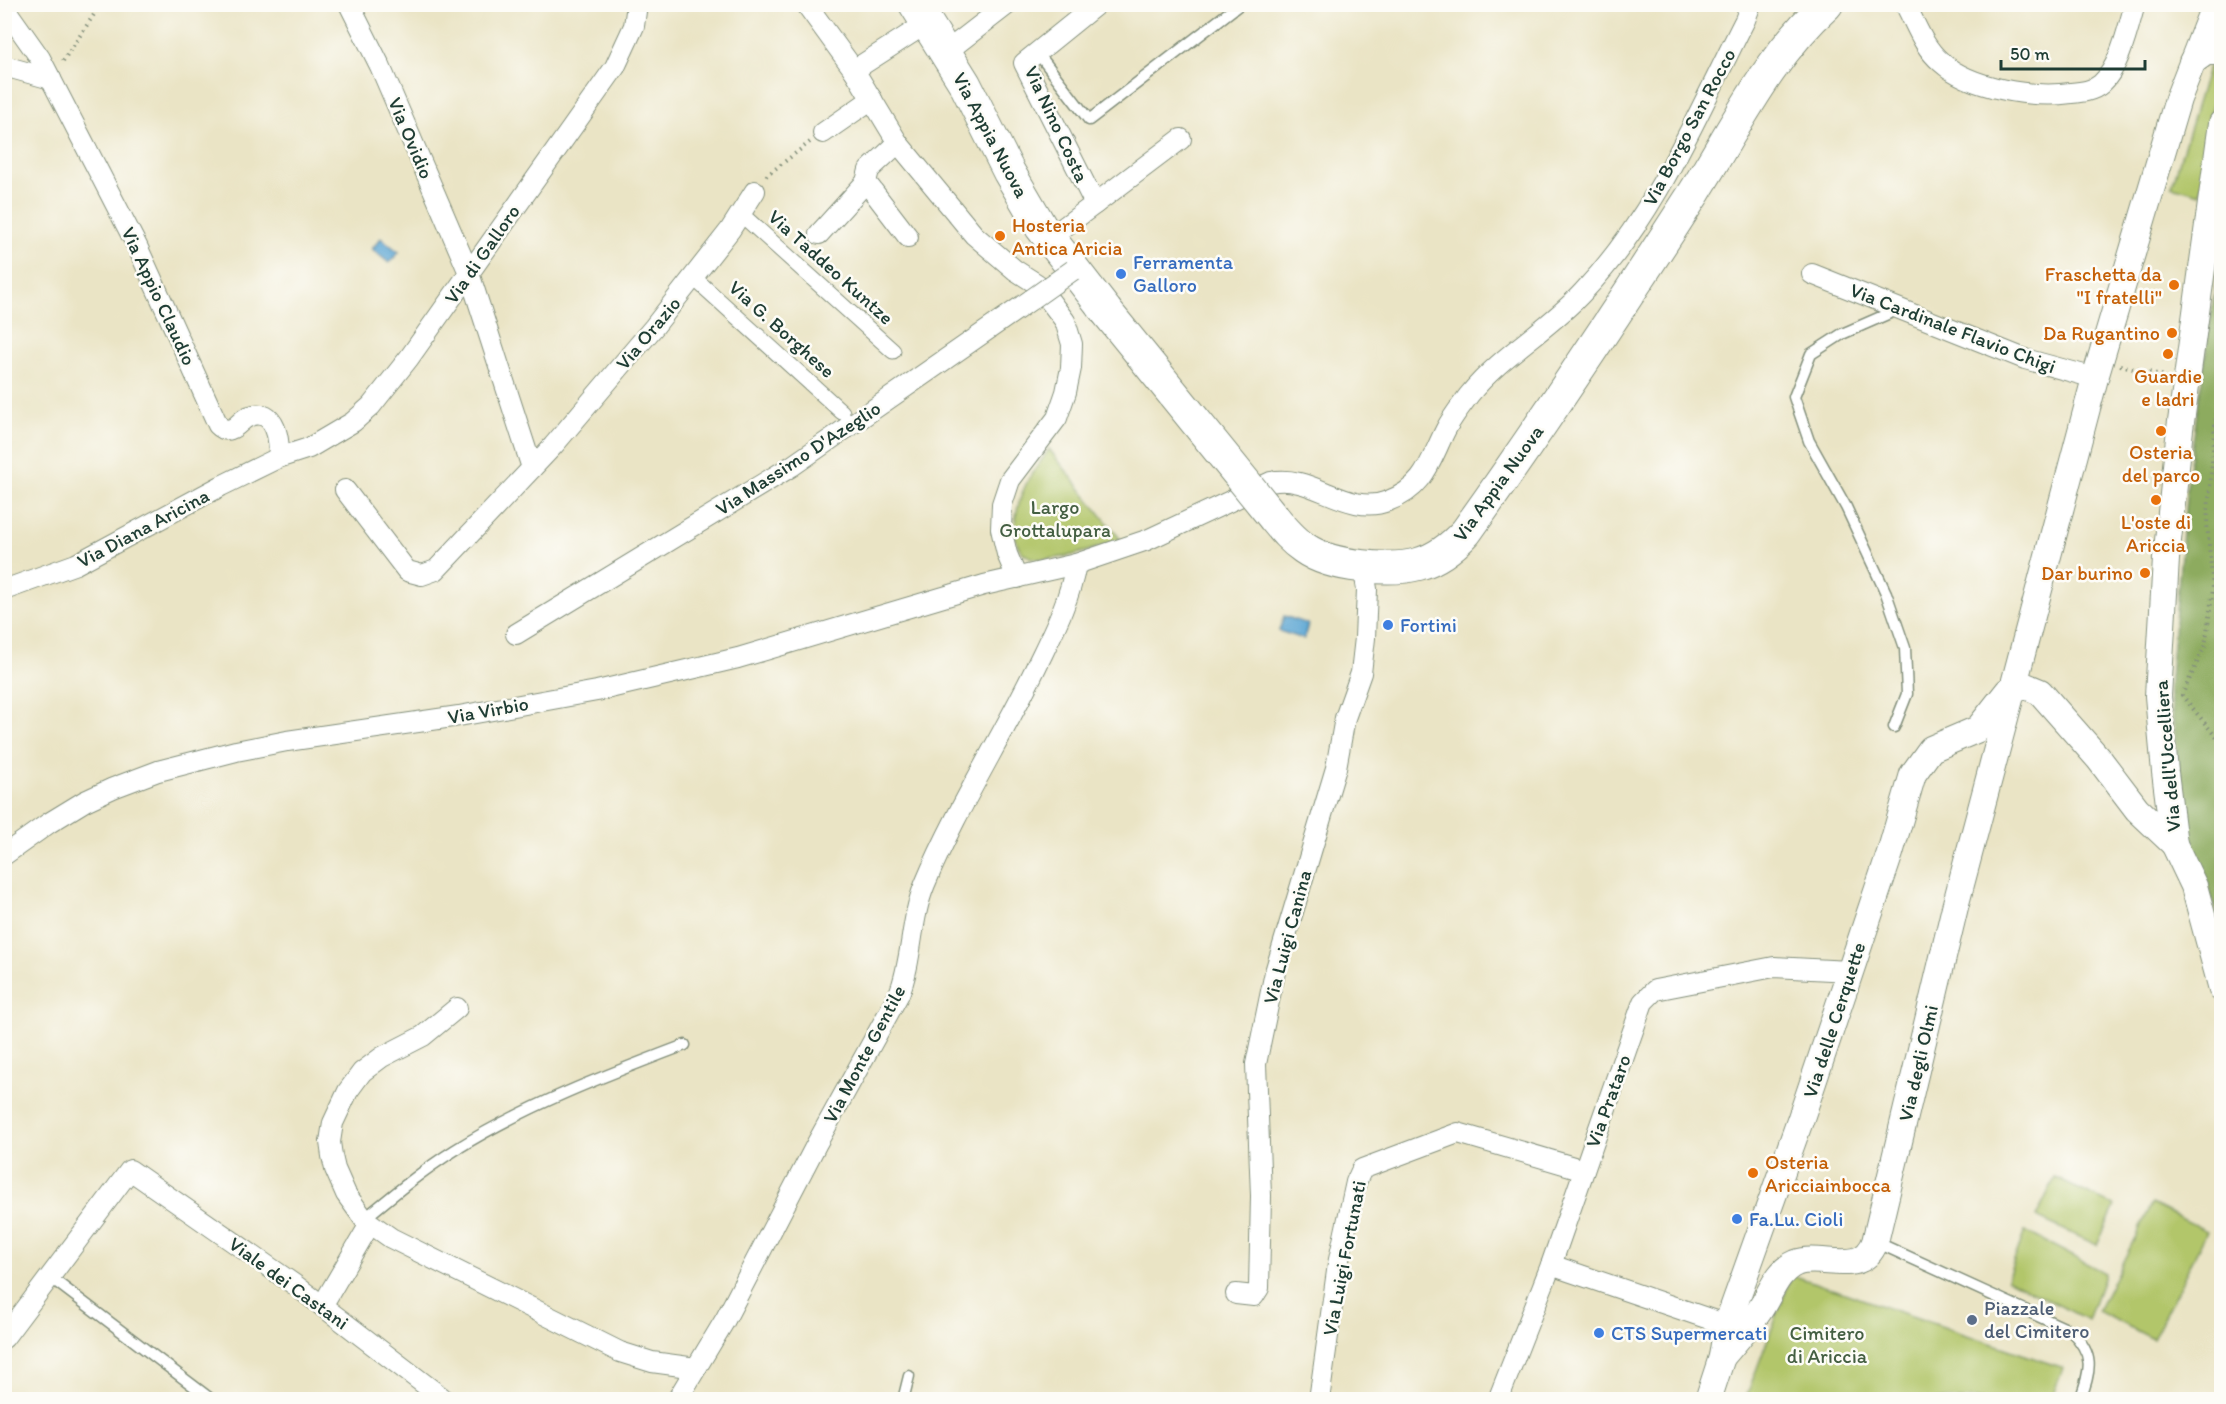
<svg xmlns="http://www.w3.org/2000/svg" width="2226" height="1404" viewBox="0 0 2226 1404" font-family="Itim,sans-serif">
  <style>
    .green { fill: #b2c66a; stroke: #68824f; stroke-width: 1.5 }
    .forest { fill: #8dab5e; stroke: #567449; stroke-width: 1.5 }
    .water { fill: #5ba6d3; stroke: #3d7284; stroke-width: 1.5 }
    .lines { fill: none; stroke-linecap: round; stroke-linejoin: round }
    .service-casing { stroke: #84907c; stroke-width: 13 }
    .pedestrian-casing { stroke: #84907c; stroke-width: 17 }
    .minor-casing { stroke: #84907c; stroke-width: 22 }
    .tertiary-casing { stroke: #84907c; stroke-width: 28 }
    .primary-casing { stroke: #84907c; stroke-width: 34 }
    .path { stroke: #84907c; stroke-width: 4; stroke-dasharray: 1.5 4.5; stroke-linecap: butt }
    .service { stroke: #fff; stroke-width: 10 }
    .pedestrian { stroke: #fff; stroke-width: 15 }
    .minor { stroke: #fff; stroke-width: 20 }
    .tertiary { stroke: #fff; stroke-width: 26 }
    .primary { stroke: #fff; stroke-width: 32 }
    .minor-bridge-casing { stroke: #84907c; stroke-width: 22; stroke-linecap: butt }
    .primary-bridge-casing { stroke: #84907c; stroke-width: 34; stroke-linecap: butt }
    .minor-bridge { stroke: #fff; stroke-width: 20 }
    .primary-bridge { stroke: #fff; stroke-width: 32 }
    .food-dot { fill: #e8710a; stroke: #fdfcf7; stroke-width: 2 }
    .shop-dot { fill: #3f7fe0; stroke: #fdfcf7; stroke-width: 2 }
    .service-dot { fill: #5c6f8a; stroke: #fdfcf7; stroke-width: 2 }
    .labels { text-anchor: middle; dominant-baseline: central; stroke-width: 5; stroke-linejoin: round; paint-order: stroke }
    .street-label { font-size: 20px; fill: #1f3d34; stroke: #fdfcf7 }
    .food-label { font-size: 20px; fill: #c56008; stroke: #fdfcf7; text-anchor: end }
    .shop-label { font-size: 20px; fill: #366cbe; stroke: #fdfcf7; text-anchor: start }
    .park-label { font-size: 20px; fill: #445f42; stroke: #fdfcf7 }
    .service-label { font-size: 20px; fill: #4e5e75; stroke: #fdfcf7; text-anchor: start }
  </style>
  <rect width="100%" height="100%" fill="#fdfcf7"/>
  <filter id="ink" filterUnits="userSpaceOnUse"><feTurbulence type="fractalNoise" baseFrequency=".0167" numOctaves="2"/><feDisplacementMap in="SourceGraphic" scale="12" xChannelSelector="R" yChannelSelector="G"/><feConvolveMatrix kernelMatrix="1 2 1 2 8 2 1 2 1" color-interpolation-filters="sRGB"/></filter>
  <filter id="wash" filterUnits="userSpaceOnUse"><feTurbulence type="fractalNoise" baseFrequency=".008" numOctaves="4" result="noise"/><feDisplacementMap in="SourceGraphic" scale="24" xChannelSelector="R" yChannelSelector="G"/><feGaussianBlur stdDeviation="1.35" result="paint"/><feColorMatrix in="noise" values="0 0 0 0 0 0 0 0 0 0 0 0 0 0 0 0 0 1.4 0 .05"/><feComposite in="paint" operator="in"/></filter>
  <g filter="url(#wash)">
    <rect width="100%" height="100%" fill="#eae4c5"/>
    <!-- green -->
    <g class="green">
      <path d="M2215,66L2217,72L2200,194L2172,186L2207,71L2209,67Z"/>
      <path d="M1049,449L1121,540C1095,548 1069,559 1041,559C1001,558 1016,503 1028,480C1034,470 1042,460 1049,449Z"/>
      <path d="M2055,1178L2115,1206L2097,1245L2036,1217Z"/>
      <path d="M2152,1204L2207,1231L2153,1339L2098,1311Z"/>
      <path d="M2025,1231L2105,1273L2088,1320L2007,1279Z"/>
      <path d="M1792,1275L2063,1368L2051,1399L1745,1400Z"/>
    </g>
    <!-- forest -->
    <path class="forest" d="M2221,247V932L2205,874L2187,832L2169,689L2188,476Z"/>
    <!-- water -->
    <g class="water">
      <path d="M381,238L399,252L389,263L372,249Z"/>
      <path d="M1284,616L1308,624L1304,639L1279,631Z"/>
    </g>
  </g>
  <g filter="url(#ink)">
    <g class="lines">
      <!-- service casing -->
      <g class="service-casing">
        <g id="service">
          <path d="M1037,52L1089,120L1240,4"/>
          <path d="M1894,727L1907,694L1905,648L1886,593L1846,507L1809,441L1794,397L1811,354L1842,334L1899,309"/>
          <path d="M364,1219C393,1195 423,1170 455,1150C527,1105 606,1075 685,1045"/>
          <path d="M1876,1242L2071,1331C2095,1355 2091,1369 2080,1400"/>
          <path d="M50,1277L212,1400"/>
          <path d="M903,1400L909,1376"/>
        </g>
      </g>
      <!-- pedestrian casing -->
      <g class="pedestrian-casing">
        <g id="pedestrian">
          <path d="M741,214L893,351"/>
          <path d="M693,277L842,412"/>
        </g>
      </g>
      <!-- minor casing -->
      <g class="minor-casing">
        <g id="minor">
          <path d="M349,4L380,66L469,273L532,468"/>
          <path d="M806,4L854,70L898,143L974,235L1015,270L1037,284L1065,321L1072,344L1071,368L1066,392L1057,418L1010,480L1002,504L1001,529L1007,554L1017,578"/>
          <path d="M1905,4C1916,24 1923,47 1941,62C1971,89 2033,98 2071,93C2082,92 2093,91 2101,84C2120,67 2128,28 2135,4"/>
          <path d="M4,7L40,58L137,246L218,425C222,429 225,431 231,429C238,427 242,418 250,416C275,407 281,441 278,458"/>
          <path d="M946,52L1008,4"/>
          <path d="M4,66L51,79"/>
          <path d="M854,70L927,23"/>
          <path d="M823,133L872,99"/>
          <path d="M866,182L908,237"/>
          <path d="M1095,204L1181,139"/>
          <path d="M819,234L866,182L869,170L898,143"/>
          <path d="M1048,239L1095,204L1024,63L1097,4"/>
          <path d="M1812,274L2025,359L2095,378"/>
          <path d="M345,490L407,571L422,575L436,570L553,446L654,327L730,230L755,191"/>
          <path d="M4,590L76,564L221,486L278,458L309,448L353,422L371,406L409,358L615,67L634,26L637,4"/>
          <path d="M516,634L792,466L1032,299"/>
          <path d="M4,855L49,823L85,801L113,788L158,771L236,751L287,741L459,716L597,691L738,658L984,585L1076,564L1147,540L1271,482C1312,473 1347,517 1388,501C1426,487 1430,460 1446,429C1452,417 1461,406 1469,395C1501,355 1548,330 1583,292C1657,214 1697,114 1745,20L1751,4"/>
          <path d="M457,1008L423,1036L382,1057L362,1072L348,1091L333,1123L330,1142L332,1156L335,1169L346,1194L364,1219L391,1238L620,1352L652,1362L696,1368"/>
          <path d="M1551,1265L1727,1325"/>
          <path d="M1236,1294L1254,1296L1259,1288L1261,1196L1256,1064L1275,972L1336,768L1345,718L1361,673L1365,638L1367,589L1363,566"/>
          <path d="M322,1306L370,1224"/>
          <path d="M4,1338L130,1170L295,1285L445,1400"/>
          <path d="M677,1400L725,1320L817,1143L899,994C913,959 910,920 925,884C957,807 1003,737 1039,661C1054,630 1070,599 1076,564"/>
          <path d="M1319,1400L1338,1264L1356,1182L1362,1169L1458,1133L1584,1170"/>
          <path d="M1498,1400L1551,1265L1643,1002L1655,990L1774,967L1849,971"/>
        </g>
      </g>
      <!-- tertiary casing -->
      <g class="tertiary-casing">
        <g id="tertiary">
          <path d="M2192,62L2206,52H2222"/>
          <path d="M2222,123L2180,429L2166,559L2158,696L2165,772L2174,844L2194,886L2222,989"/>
          <path d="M2016,682L2040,692L2099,759L2137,809L2174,844"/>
          <path d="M1722,1357C1734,1343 1746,1329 1757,1314C1770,1297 1775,1272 1796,1263C1821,1253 1862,1278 1875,1242L1955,907L2095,378L2178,99L2215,4"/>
          <path d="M1708,1400L1722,1357L1727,1325L1801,1118L1890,853L1913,774L1931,749L1978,729L2008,691"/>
        </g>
      </g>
      <!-- primary casing -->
      <g class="primary-casing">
        <g id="primary">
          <path d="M915,4L965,84L1009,172L1041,227L1106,311"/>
          <path d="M1274,518C1283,529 1292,540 1304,548C1321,560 1341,564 1361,566C1406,571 1434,567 1466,532C1545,421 1620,308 1694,193C1735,128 1769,56 1827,4"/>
        </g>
      </g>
      <!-- path -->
      <g class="path">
        <path d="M63,61L101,4"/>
        <path d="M766,176L810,142"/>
        <path d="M2222,341L2207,523L2213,589L2205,646L2182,695L2216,737L2222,747"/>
        <path d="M2120,365L2165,376"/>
      </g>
      <!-- service -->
      <use href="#service" class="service"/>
      <!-- pedestrian -->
      <use href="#pedestrian" class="pedestrian"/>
      <!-- minor -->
      <use href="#minor" class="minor"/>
      <!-- tertiary -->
      <use href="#tertiary" class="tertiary"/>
      <!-- primary -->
      <use href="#primary" class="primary"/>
      <!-- minor-bridge casing -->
      <g class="minor-bridge-casing">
        <path id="minor-bridge" d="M1032,299L1073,270"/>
      </g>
      <!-- primary-bridge casing -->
      <g class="primary-bridge-casing">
        <path id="primary-bridge" d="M1106,311L1274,518"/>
      </g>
      <!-- minor-bridge -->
      <use href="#minor-bridge" class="minor-bridge"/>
      <!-- primary-bridge -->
      <use href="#primary-bridge" class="primary-bridge"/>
    </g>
  </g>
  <!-- markers -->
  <g class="food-dot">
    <circle cx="1000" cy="236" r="6"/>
    <circle cx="2174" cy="285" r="6"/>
    <circle cx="2172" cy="333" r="6"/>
    <circle cx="2168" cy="354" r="6"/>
    <circle cx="2161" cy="431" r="6"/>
    <circle cx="2156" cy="500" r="6"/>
    <circle cx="2145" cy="573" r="6"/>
    <circle cx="1753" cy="1173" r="6"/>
  </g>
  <g class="shop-dot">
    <circle cx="1121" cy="274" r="6"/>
    <circle cx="1388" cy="625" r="6"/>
    <circle cx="1737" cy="1219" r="6"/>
    <circle cx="1599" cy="1333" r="6"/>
  </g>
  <circle class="service-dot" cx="1972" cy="1320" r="6"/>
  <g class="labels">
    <!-- street labels -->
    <g class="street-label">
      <text transform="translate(1057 124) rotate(65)">Via Nino Costa</text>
      <text transform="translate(1689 127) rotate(-62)">Via Borgo San Rocco</text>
      <text transform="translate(991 135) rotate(62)">Via Appia Nuova</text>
      <text transform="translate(411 138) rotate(67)">Via Ovidio</text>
      <text transform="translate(482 254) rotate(-55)">Via di Galloro</text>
      <text transform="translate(831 267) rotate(42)">Via Taddeo Kuntze</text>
      <text transform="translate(159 296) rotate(65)">Via Appio Claudio</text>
      <text transform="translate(1953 328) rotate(21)">Via Cardinale Flavio Chigi</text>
      <text transform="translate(782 329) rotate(42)">Via G. Borghese</text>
      <text transform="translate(648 333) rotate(-50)">Via Orazio</text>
      <text transform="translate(798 458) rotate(-33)">Via Massimo D'Azeglio</text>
      <text transform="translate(1498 483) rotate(-54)">Via Appia Nuova</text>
      <text transform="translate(143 528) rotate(-28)">Via Diana Aricina</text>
      <text transform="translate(488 710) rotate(-10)">Via Virbio</text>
      <text transform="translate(2167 756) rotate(-95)">Via dell'Uccelliera</text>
      <text transform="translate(1287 937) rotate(-75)">Via Luigi Canina</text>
      <text transform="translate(1834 1020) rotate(-72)">Via delle Cerquette</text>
      <text transform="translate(864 1054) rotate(-62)">Via Monte Gentile</text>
      <text transform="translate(1918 1063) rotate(-77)">Via degli Olmi</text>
      <text transform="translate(1608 1101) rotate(-70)">Via Prataro</text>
      <text transform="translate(1344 1258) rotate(-79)">Via Luigi Fortunati</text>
      <text transform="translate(289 1283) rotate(36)">Viale dei Castani</text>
    </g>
    <!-- food labels -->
    <g class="food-label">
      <text x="1012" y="225" text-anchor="start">Hosteria<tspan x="1012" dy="23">Antica Aricia</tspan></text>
      <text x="2162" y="274">Fraschetta da<tspan x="2162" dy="23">"I fratelli"</tspan></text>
      <text x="2160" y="333">Da Rugantino</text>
      <text x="2168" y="376" text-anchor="middle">Guardie<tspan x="2168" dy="23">e ladri</tspan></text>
      <text x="2161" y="452" text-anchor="middle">Osteria<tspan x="2161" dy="23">del parco</tspan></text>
      <text x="2156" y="522" text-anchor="middle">L'oste di<tspan x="2156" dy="23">Ariccia</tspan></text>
      <text x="2133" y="573">Dar burino</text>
      <text x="1765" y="1162" text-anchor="start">Osteria<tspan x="1765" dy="23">Aricciainbocca</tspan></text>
    </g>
    <!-- shop labels -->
    <g class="shop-label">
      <text x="1133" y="262">Ferramenta<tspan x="1133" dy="23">Galloro</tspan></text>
      <text x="1400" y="625">Fortini</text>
      <text x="1749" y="1219">Fa.Lu. Cioli</text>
      <text x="1611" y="1333">CTS Supermercati</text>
    </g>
    <!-- park labels -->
    <g class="park-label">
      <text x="1055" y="507">Largo<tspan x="1055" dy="23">Grottalupara</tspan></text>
      <text x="1827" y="1333">Cimitero<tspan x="1827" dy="23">di Ariccia</tspan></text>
    </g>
    <!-- service labels -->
    <g class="service-label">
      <text x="1984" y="1308">Piazzale<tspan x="1984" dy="23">del Cimitero</tspan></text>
    </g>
  </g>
  <!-- margin -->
  <rect width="2226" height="1404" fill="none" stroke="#fdfcf7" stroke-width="24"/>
  <!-- scale -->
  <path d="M2001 60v9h144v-9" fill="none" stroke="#1f3d34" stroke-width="3"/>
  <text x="2010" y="60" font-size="18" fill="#1f3d34" stroke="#fdfcf7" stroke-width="4.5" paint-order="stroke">50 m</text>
</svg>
